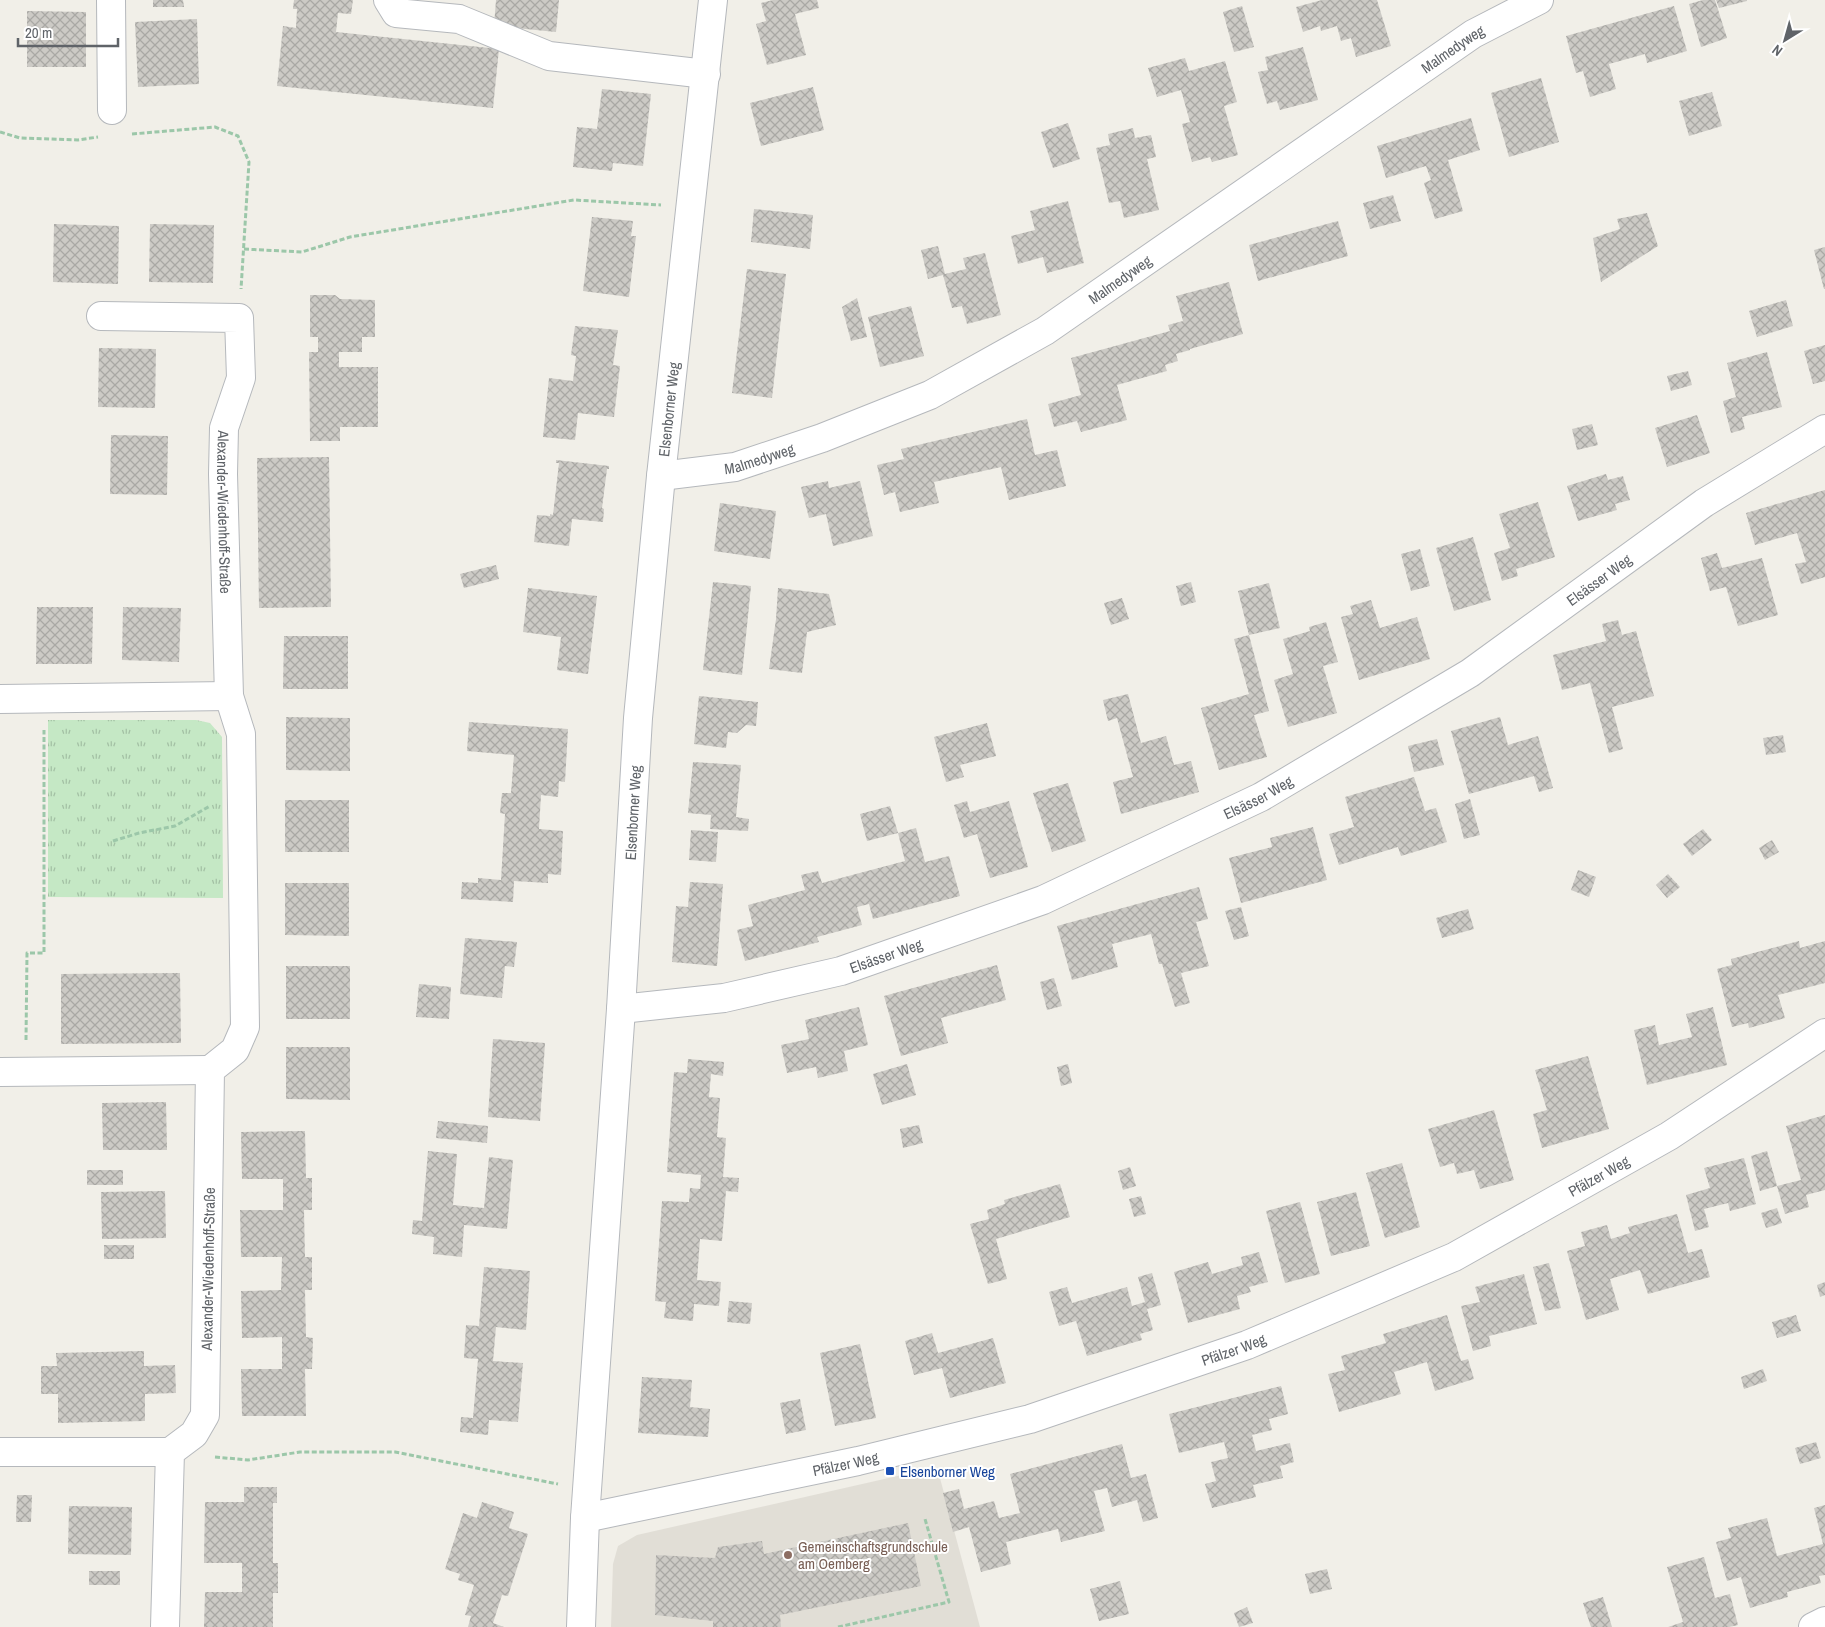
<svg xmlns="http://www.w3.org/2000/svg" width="1825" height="1627" viewBox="0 0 1825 1627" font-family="'Archivo Narrow',sans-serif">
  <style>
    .education { fill: #e1ded6 }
    .park { fill: url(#park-tufts) }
    .building { fill: url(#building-cross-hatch) }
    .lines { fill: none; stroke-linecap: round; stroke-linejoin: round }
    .minor-casing { stroke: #b5b8bc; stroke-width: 30 }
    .path { stroke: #9cc7a9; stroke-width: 3; stroke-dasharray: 5 2.5; stroke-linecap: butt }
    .minor { stroke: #fff; stroke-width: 28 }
    .transit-dot { fill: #1a4fb4; stroke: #fff; stroke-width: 2 }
    .education-dot { fill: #8d6e63; stroke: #fff; stroke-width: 2 }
    .labels { text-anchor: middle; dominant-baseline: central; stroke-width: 4; stroke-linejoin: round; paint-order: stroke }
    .street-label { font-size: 15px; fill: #5f6368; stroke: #fff }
    .transit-label { font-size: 15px; fill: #164399; stroke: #fff; text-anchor: start }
    .education-label { font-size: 15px; fill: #785e54; stroke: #fff; text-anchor: start }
  </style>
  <defs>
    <pattern id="park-tufts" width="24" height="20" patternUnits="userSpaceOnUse" patternTransform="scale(1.25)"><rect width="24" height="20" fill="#c5e8c5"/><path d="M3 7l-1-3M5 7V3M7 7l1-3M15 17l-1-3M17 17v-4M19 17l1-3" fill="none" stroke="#a3c0a4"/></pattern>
    <pattern id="building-cross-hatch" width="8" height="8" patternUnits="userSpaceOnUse" patternTransform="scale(1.25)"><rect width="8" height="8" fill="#cccac5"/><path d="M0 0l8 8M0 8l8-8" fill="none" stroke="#a9a8a4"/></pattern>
  </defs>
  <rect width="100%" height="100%" fill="#f1efe8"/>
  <!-- education -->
  <path class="education" d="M937,1467L980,1627H611L613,1564L618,1546L637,1535Z"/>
  <!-- park -->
  <path class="park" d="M48,720H196L210,723L222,737L223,898L48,897Z"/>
  <!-- building -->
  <g class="building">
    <path d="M153,0H183L184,7H153Z"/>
    <path d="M294,0H353L351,14L338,13L336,32L499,49L493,108L277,86L283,26L296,28L297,9H293Z"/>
    <path d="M496,0H559L556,32L494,26Z"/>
    <path d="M773,0H817L819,8L795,14L806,55L767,65L756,24L766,21L761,3Z"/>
    <path d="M1322,0H1377L1391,46L1356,57L1351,38L1341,41L1337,26L1321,31L1320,26L1303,32L1296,7Z"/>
    <path d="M1703,0H1715L1727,38L1701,47L1689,4Z"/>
    <path d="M1716,0H1747V1L1719,8Z"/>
    <path d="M1242,6L1254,47L1234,52L1223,12Z"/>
    <path d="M1674,6L1687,51L1647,63L1645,54L1609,64L1616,89L1590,97L1583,71L1576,73L1566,36Z"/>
    <path d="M27,11L86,12V67H27Z"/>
    <path d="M197,19L199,84L138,87L135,22Z"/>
    <path d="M1303,47L1318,100L1280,110L1277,101L1267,104L1258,72L1268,70L1265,57Z"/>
    <path d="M1185,58L1189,71L1225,61L1237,102L1224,106L1238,155L1212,162L1210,157L1192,162L1182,124L1190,122L1181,90L1157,97L1148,68Z"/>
    <path d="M1541,78L1559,142L1509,157L1491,93Z"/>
    <path d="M813,87L824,130L761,146L750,103Z"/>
    <path d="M602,89L651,94L643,166L613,163L612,171L573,167L577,127L597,129Z"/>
    <path d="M1712,92L1722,126L1689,136L1679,101Z"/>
    <path d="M1471,118L1480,150L1448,160L1463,211L1435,219L1424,183L1431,180L1426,166L1386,178L1377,146Z"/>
    <path d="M1068,123L1080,159L1053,168L1041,132Z"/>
    <path d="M1133,128L1135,138L1151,135L1156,157L1147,159L1159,210L1124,218L1120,201L1109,203L1096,148L1110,145L1108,134Z"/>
    <path d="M1393,195L1401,221L1370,229L1363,203Z"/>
    <path d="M1068,201L1084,263L1047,273L1043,257L1018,264L1011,236L1035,230L1030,211Z"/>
    <path d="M754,209L813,215L810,249L751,242Z"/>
    <path d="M1647,213L1658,246L1601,282L1593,238L1620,229L1617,219Z"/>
    <path d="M592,217L633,221L631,236H636L629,297L583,291Z"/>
    <path d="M1338,221L1348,256L1258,281L1249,245Z"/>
    <path d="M54,224L119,226L118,284L53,282Z"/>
    <path d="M150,224L214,225L213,283L149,282Z"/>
    <path d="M938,246L945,274L966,269L963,258L985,253L1001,315L967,324L962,306L952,308L943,275L928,279L921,250Z"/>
    <path d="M1825,247V289H1824L1814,250Z"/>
    <path d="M747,269L786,274L772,398L732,393Z"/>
    <path d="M1229,282L1243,334L1190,349V350L1176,354L1178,361L1165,365L1167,371L1117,385L1127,420L1081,432L1077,421L1054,427L1048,404L1081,395L1071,358L1170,331L1168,325L1183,321L1176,296Z"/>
    <path d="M310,295H335L340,299L375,300V337H362V352H339V367H378V427H340V441H310L309,352H318V337H310Z"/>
    <path d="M857,298L867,337L851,341L842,307Z"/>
    <path d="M1786,300L1793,326L1757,337L1749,311Z"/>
    <path d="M911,306L924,356L880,367L868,317Z"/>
    <path d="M575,326L618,330L613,365L620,366L614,417L578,413L575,440L543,437L549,378L573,381L576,356L571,355Z"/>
    <path d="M1825,345V381L1813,384L1804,351Z"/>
    <path d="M99,348L156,349L155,408L98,407Z"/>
    <path d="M1767,352L1782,407L1742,417L1745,429L1731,433L1723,401L1736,397L1727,363Z"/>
    <path d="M1688,371L1692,385L1671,391L1667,376Z"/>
    <path d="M1697,415L1710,453L1667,467L1655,428Z"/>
    <path d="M1027,419L1035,455L1057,450L1066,486L1009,500L1001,467L934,482L939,503L900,512L895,492L884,495L877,465L904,459L901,449Z"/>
    <path d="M1592,424L1598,445L1577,450L1572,429Z"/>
    <path d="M111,435L168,436L167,495L110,494Z"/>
    <path d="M329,457L331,607L259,608L257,458Z"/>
    <path d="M556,460L609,466V469H607L602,508L604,509L603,522L572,519L569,546L534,542L537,515L550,516V514L553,515L559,463H556Z"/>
    <path d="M1606,474L1608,480L1623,476L1630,500L1615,504L1617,510L1578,521L1567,486Z"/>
    <path d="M828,481L829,488L860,481L873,536L833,546L826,514L809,518L801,487Z"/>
    <path d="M1825,490V577L1801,584L1795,564L1806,562L1797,533L1755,545L1746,513Z"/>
    <path d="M1538,502L1555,557L1516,569L1518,576L1502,581L1494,553L1510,548L1499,514Z"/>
    <path d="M720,503L776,511L770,559L714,551Z"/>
    <path d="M1473,537L1491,600L1454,611L1436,548Z"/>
    <path d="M1420,549L1430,586L1411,591L1401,554Z"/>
    <path d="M1717,553L1722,568L1762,558L1778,615L1738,626L1726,587L1710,591L1701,558Z"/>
    <path d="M496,565L499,579L464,588L460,574Z"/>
    <path d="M713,582L751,586L742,675L703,670Z"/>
    <path d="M1191,582L1196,602L1181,606L1176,586Z"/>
    <path d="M1269,583L1280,628L1249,635L1238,591Z"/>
    <path d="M528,588L597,596L588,674L557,670L561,637L523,632Z"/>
    <path d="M778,588L829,594L836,625L807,632L802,673L769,669L776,619Z"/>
    <path d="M1122,598L1129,619L1111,625L1104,603Z"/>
    <path d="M1371,600L1380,628L1417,617L1430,659L1359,680L1341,617L1353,614L1350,606Z"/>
    <path d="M37,607H93L92,664H36Z"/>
    <path d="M123,607L181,608L179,662L122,660Z"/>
    <path d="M1618,620L1622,635L1636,631L1654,696L1612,707L1623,749L1609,753L1590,683L1562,690L1553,655L1606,641L1602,624Z"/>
    <path d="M1326,622L1338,662L1323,666L1337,713L1288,727L1274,680L1293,674L1283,639L1310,631L1309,627Z"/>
    <path d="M1249,635L1269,711L1254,715L1267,757L1219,770L1201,708L1249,694L1234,639Z"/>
    <path d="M284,636H348V689H283Z"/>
    <path d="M1128,694L1141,743L1166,736L1174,765L1191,761L1199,792L1121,814L1113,782L1133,777L1117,718L1108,721L1103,700Z"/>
    <path d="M699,696L758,702L756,726L746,725L737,733L728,732L726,748L694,744Z"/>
    <path d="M286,717L350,718V771L286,770Z"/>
    <path d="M1500,717L1508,745L1538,736L1553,788L1539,792L1534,776L1469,794L1451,731Z"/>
    <path d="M469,722L568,729L565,782L559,781L558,797L541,795L539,829L563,831L561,875L548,874V883L514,881L513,902L461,899L462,882L478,883V878L501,880L505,814L500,813L502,793H511L514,755L467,751Z"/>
    <path d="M987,723L996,756L960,765L964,777L946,782L934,737Z"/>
    <path d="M1783,735L1786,752L1766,755L1763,738Z"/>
    <path d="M1437,739L1444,765L1414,772L1408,746Z"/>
    <path d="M693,762L741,765L736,817L749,819L748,831L710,829L711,815L688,813Z"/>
    <path d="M1414,777L1425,811L1436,808L1447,842L1401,856L1398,847L1339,865L1329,834L1354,827L1345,797Z"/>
    <path d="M1068,783L1086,841L1052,852L1033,793Z"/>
    <path d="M1470,799L1480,835L1464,839L1455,804Z"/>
    <rect x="285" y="800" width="64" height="52"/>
    <path d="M967,801L970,812L1009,801L1028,867L990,878L977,834L964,838L954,805Z"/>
    <path d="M890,806L898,833L867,841L860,814Z"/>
    <path d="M1313,827L1327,880L1241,903L1229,858L1272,847L1270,838Z"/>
    <path d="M916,828L925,862L949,856L960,896L873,919L869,904L857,907L862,925L817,937L819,942L745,961L737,930L753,926L748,905L805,890L801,875L818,871L822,883L905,861L898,833Z"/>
    <path d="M1703,829L1712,840L1692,856L1683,844Z"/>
    <path d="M691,830L718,832L716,862L689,860Z"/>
    <path d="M1772,840L1779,852L1765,860L1759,848Z"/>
    <path d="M1578,870L1596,877L1589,897L1571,890Z"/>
    <path d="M1668,874L1680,887L1667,898L1656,885Z"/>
    <path d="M690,882L723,884L717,966L672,962L676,906L688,907Z"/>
    <path d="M285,883H349V936L285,935Z"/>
    <path d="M1199,887L1208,919L1196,922L1209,966L1181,973L1190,1003L1175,1007L1162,964H1159L1151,934L1112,944L1118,967L1072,980L1057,926Z"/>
    <path d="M1241,907L1249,936L1234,940L1225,911Z"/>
    <path d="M1468,909L1474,929L1442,938L1436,918Z"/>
    <path d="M465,938L517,942L514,967L505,966L502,998L460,994Z"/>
    <path d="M1799,941L1800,948L1825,941V983L1778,995L1785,1018L1749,1028L1748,1023L1732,1027L1717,969L1732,965L1731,959Z"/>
    <path d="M997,965L1006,1000L941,1018L948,1043L901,1056L884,996Z"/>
    <rect x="286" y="966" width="64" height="53"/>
    <path d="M180,973L181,1043L61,1044V974Z"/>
    <path d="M1054,978L1062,1006L1047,1010L1040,982Z"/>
    <path d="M419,984L451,987L449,1019L416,1017Z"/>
    <path d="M859,1007L868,1045L844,1051L848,1071L818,1078L816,1067L787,1073L781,1045L809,1039L805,1020Z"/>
    <path d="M1713,1007L1727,1065L1647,1085L1634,1030L1655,1025L1659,1045L1692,1037L1686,1014Z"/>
    <path d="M493,1039L545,1043L540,1121L488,1117Z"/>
    <path d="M286,1047H350V1100L286,1099Z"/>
    <path d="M1588,1056L1609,1129L1542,1148L1533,1114L1547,1110L1535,1070Z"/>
    <path d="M688,1059L724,1062L723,1076L711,1074L709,1097L720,1098L717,1137L726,1138L723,1177L739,1178L738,1192L726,1191L722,1241L700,1239L697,1280L721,1282L719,1306L694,1304L693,1321L664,1318L666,1302L655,1301L662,1201L689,1202L690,1188L700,1189L701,1175L667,1172L674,1072L687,1073Z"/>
    <path d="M907,1064L916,1095L882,1105L873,1074Z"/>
    <path d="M1068,1064L1072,1083L1061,1086L1057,1067Z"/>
    <path d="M166,1102L167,1150H103L102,1103Z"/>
    <path d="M1494,1110L1514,1180L1480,1189L1474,1170L1457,1174L1454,1163L1440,1167L1428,1129Z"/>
    <path d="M1825,1115V1190L1806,1195L1809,1207L1785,1214L1777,1186L1801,1180L1786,1126Z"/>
    <path d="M438,1121L488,1126L487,1143L436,1138Z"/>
    <path d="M919,1125L923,1143L903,1148L900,1129Z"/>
    <path d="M305,1131L306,1178H312V1210H304L305,1257H312V1290H305L306,1337L313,1338L312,1369H305L306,1416H242L241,1369H282V1337L242,1338L241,1291L281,1290L282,1257H241L240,1210H283V1179H242L241,1132Z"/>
    <path d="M428,1151L457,1154L453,1205L484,1208L489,1157L513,1160L507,1229L464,1225L462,1257L433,1254L434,1237L412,1234L413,1220L422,1221Z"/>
    <path d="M1767,1151L1777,1186L1760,1191L1751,1156Z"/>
    <path d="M1744,1158L1756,1204L1730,1211L1728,1203L1704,1209L1709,1227L1695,1231L1686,1195L1710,1188L1704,1168Z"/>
    <path d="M1402,1163L1420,1227L1385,1238L1366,1173Z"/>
    <path d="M1130,1167L1136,1186L1123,1190L1118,1171Z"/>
    <rect x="87" y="1170" width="36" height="15"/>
    <path d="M1060,1184L1070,1217L996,1239L1007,1279L988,1284L970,1224L989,1219L987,1210L1005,1204L1004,1200Z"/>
    <path d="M165,1191L166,1238L102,1239L101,1192Z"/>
    <path d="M1356,1192L1370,1246L1331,1256L1317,1202Z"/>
    <path d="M1141,1196L1146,1214L1134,1217L1129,1199Z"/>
    <path d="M1300,1202L1320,1274L1285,1283L1266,1211Z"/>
    <path d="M1777,1208L1782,1223L1766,1228L1761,1213Z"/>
    <path d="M1677,1214L1688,1253L1702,1249L1710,1277L1648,1294L1640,1270L1610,1279L1619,1310L1586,1320L1567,1251L1585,1246L1581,1232L1607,1225L1611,1239L1630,1233L1628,1227Z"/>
    <rect x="104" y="1245" width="30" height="14"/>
    <path d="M1259,1252L1268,1282L1249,1287L1251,1292L1237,1296L1240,1309L1188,1323L1174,1272L1208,1262L1212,1274L1243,1265L1241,1257Z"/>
    <path d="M1549,1263L1561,1308L1545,1311L1533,1267Z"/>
    <path d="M484,1267L530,1271L526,1330L496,1327L493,1361L523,1363L518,1422L489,1420L488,1435L460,1432L461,1417L473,1418L478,1359L464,1358L466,1325L479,1326Z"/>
    <path d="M1152,1273L1161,1305L1147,1309L1153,1330L1140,1334L1142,1340L1087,1356L1076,1321L1059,1326L1049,1292L1067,1287L1072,1303L1127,1287L1132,1306L1145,1302L1138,1277Z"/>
    <path d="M1524,1274L1537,1324L1489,1336L1491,1346L1473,1351L1461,1306L1480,1302L1475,1287Z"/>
    <path d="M1825,1282V1295L1820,1297L1817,1285Z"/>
    <path d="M729,1301L752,1303L750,1324L727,1322Z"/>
    <path d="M1447,1315L1461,1361L1468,1359L1474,1379L1435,1391L1427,1362L1394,1372L1401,1394L1339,1412L1328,1374L1345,1370L1341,1356L1386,1343L1383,1334Z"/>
    <path d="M1796,1315L1801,1331L1777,1338L1772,1322Z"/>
    <path d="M932,1333L938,1353L993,1338L1006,1383L950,1398L942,1368L914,1375L905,1341Z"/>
    <path d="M860,1344L876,1418L835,1426L820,1353Z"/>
    <path d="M144,1351V1366L175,1365L176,1393L145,1394V1421L58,1423V1394H41V1366H57L56,1353Z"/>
    <path d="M1763,1369L1767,1381L1744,1389L1741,1377Z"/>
    <path d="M642,1377L692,1380L690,1407L710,1409L708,1437L638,1433Z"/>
    <path d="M1281,1386L1288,1414L1269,1419L1272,1430L1252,1435L1256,1451L1290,1443L1294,1462L1280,1466L1283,1478L1253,1485L1256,1497L1212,1508L1205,1484L1216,1481L1211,1462L1228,1458L1224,1442L1179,1453L1169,1414Z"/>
    <path d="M800,1399L806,1430L786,1434L780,1403Z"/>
    <path d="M1816,1442L1821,1458L1800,1464L1795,1448Z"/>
    <path d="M1122,1444L1131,1478L1146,1474L1158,1518L1143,1522L1137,1500L1112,1507L1107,1488L1094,1491L1105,1531L1061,1542L1058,1529L1006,1542L1011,1564L981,1572L969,1527L953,1532L943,1493L959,1489L964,1509L994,1501L999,1518L1020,1513L1010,1474Z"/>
    <path d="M244,1487H277V1503H273V1563H278V1593H273V1627H204L205,1592H242V1563H204L205,1502H244Z"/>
    <path d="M17,1495H32L31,1522H16Z"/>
    <path d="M482,1502L514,1512L509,1528L528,1534L508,1596L502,1595L493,1623L504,1627H468L471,1616L465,1615L474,1585L458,1580L460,1574L445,1569L463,1513L477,1518Z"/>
    <path d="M1825,1505V1575L1819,1576L1821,1583L1787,1592L1788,1597L1750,1608L1741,1577L1727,1581L1716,1542L1731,1538L1728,1528L1767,1518L1777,1556L1823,1544L1814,1508Z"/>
    <path d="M69,1506L132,1507L131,1555L68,1554Z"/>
    <path d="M908,1523L921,1586L780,1615L781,1627H713V1621L655,1615L656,1555L715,1558L718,1547L762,1541L764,1554Z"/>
    <path d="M1704,1557L1715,1598L1730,1594L1738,1625L1729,1627H1668L1683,1622L1667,1567Z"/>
    <path d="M1327,1569L1332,1589L1310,1594L1305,1574Z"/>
    <rect x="89" y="1571" width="31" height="14"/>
    <path d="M1120,1581L1129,1614L1099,1621L1090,1589Z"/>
    <path d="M1603,1597L1612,1627H1591L1583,1603Z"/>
    <path d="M1247,1607L1253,1623L1239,1627L1234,1613Z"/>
  </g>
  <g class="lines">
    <!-- minor casing -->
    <g class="minor-casing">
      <g id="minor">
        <path d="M111,0L112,110"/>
        <path d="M388,0L396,13L459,19L549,56L706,74"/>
        <path id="s1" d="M101,316L239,318L241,378L224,428L223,474L229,696L241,734L245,1027L235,1050L210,1070L205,1415L194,1434L170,1452L165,1627"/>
        <path id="s2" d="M661,476L735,467L822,438L930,395L1045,331L1473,34L1539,0"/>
        <path d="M0,699L229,696"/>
        <path id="s3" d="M621,1009L724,998L841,971L1043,900L1261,797L1470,673L1704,503L1825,429"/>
        <path d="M0,1072L210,1070"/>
        <path d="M0,1452H170"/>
        <path id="s4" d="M585,1518L858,1461L1030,1419L1247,1345L1454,1257L1669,1136L1825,1033"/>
        <path id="s5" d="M581,1627L585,1518L621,1009L638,718L661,476L713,0"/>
        <path d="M1813,1627L1825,1621"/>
      </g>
    </g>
    <!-- path -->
    <g class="path">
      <path d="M0,132L20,138L78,140L98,137"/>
      <path d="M132,134L215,127L238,136L249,162L241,289"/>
      <path d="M244,249L302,252L350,237L574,200L661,205"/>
      <path d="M113,841L139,833L175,826L210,806"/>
      <path d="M26,1040L27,953H44V730"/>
      <path d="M215,1457L248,1460L300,1452H395L558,1484"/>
      <path d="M838,1627L949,1602L925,1519"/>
    </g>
    <!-- minor -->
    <use href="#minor" class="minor"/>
  </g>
  <!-- markers -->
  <rect class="transit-dot" x="885" y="1466" width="10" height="10" rx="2.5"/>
  <circle class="education-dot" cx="788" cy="1555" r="5"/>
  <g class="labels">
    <!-- street labels -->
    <g class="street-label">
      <text stroke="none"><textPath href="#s2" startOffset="910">Malmedyweg</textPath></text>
      <text stroke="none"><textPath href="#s2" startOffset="505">Malmedyweg</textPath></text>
      <text stroke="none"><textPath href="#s5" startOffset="1221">Elsenborner Weg</textPath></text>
      <text stroke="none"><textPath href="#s2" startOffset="100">Malmedyweg</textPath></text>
      <text stroke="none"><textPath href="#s1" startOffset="335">Alexander-Wiedenhoff-Straße</textPath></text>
      <text stroke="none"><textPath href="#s3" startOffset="1081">Elsässer Weg</textPath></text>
      <text stroke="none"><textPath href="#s3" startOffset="676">Elsässer Weg</textPath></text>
      <text stroke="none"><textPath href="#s5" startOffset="816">Elsenborner Weg</textPath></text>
      <text stroke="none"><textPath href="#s3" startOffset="271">Elsässer Weg</textPath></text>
      <text stroke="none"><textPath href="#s4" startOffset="1076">Pfälzer Weg</textPath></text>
      <text transform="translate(208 1269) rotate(-89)">Alexander-Wiedenhoff-Straße</text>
      <text stroke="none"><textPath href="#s4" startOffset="671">Pfälzer Weg</textPath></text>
      <text stroke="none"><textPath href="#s4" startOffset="266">Pfälzer Weg</textPath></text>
    </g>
    <!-- transit labels -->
    <g class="transit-label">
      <text x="900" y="1471">Elsenborner Weg</text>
    </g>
    <!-- education labels -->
    <g class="education-label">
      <text x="798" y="1546">Gemeinschaftsgrundschule<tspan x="798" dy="17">am Oemberg</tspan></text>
    </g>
  </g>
  <!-- north arrow -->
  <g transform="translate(1785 40) rotate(217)" stroke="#ffffff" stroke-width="4" paint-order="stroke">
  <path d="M0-4L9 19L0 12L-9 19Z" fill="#5f6368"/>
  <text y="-8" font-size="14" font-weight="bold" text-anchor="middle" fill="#5f6368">N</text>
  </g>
  <!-- scale -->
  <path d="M18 38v8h100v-8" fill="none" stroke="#5f6368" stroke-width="2.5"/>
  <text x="25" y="38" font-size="15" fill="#5f6368" stroke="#ffffff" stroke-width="4" paint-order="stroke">20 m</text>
</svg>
